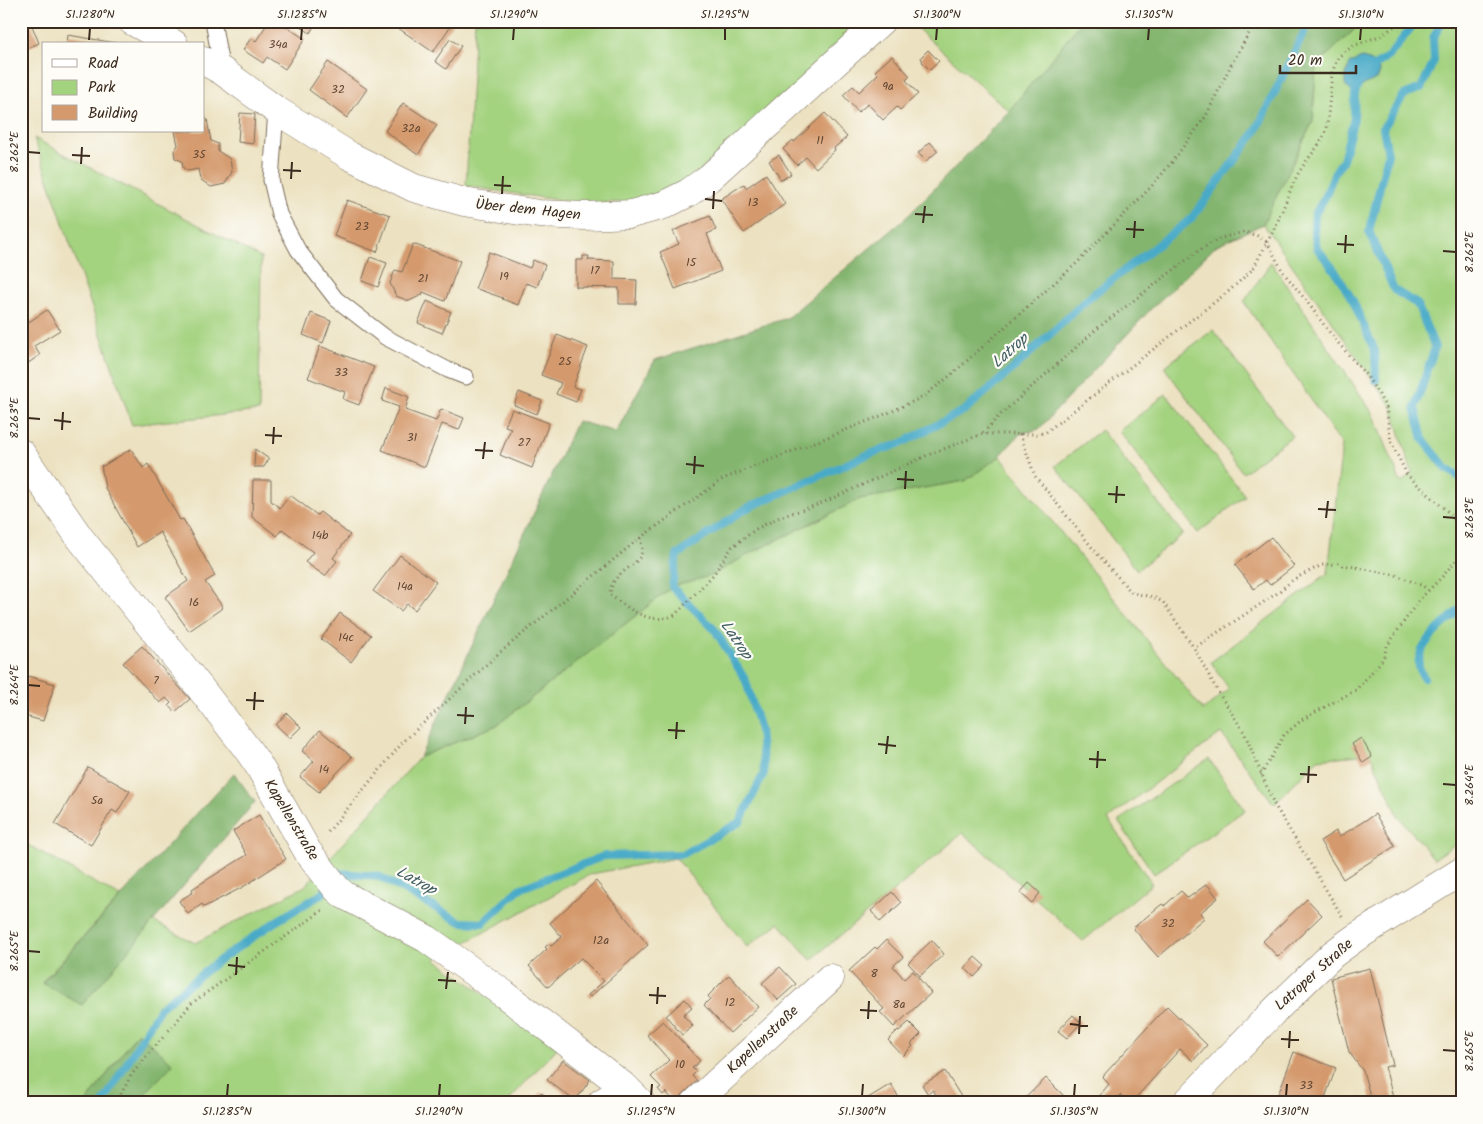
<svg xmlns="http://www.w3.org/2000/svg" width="1483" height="1124" viewBox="0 0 1483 1124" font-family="Kalam,sans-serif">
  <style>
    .green { fill: #a4d380; stroke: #707e4f }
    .forest { fill: #83b56e; stroke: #5f7046 }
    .water { fill: #48aac8; stroke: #426a73 }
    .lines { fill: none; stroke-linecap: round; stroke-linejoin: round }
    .stream { stroke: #48aac8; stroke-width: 8 }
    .building { fill: #d4996c }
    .service-casing { stroke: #796a57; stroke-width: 17 }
    .minor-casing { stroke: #796a57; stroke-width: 29 }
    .path { stroke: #796a57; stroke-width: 3; stroke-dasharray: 1 4; stroke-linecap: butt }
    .service { stroke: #fff; stroke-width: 15 }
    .minor { stroke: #fff; stroke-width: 28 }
    .ticks { fill: none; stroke: #3b2a1e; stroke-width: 2 }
    .labels { text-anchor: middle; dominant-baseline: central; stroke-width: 4.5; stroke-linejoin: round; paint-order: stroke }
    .number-label { font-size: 12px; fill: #614632 }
    .street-label { font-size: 15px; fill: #3b2a1e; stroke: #fdfcf7 }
    .water-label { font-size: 16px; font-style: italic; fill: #405d62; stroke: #fdfcf7 }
    .neatline { fill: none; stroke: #3b2a1e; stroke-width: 2 }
    .ticks-label { font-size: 12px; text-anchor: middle; fill: #3b2a1e }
  </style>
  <rect width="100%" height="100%" fill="#fdfcf7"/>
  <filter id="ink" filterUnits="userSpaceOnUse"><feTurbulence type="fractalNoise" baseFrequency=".02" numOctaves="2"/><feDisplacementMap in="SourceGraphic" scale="10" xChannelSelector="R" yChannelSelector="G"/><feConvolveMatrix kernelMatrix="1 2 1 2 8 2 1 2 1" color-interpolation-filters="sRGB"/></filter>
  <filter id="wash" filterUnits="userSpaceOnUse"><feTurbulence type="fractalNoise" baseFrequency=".0096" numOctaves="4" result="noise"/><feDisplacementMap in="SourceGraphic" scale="20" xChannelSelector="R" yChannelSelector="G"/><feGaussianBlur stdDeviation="1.12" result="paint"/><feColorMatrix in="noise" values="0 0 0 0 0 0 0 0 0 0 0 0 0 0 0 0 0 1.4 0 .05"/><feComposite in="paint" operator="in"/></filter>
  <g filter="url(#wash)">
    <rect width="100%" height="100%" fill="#ece2c1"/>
    <!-- green -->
    <g class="green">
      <path d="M475,21H868L694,176L637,202L577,203L466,186Z"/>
      <path d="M909,21H1082L1009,111Z"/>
      <path d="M1363,21H1462V840L1434,859L1399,817L1370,754L1318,759L1274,804L1221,733L1108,819L1152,884L1083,941L963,833L811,960L779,923L747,947L676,858L591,874L435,959L558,1047L509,1100L511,1103H131L138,1032L86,1103H21V841L120,897L42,982L82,1005L153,921L195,943L305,886L420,757L497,725L672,587L749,554L860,499L965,481L1000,456L1203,710L1229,689L1211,662L1328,573L1342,445L1244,302L1271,262L1374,415L1401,483L1412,473L1392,407L1263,224L1313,121L1316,66Z"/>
      <path d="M34,138L261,258L259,411L132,425Z"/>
      <path d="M1213,330L1292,436L1243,473L1164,367Z"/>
      <path d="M1166,394L1245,496L1198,533L1119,431Z"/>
      <path d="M1101,430L1183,534L1137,570L1055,466Z"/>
      <path d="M1209,759L1245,810L1154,874L1118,821Z"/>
    </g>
    <!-- forest -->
    <g class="forest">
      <path d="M1082,21H1363L1316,66L1313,121L1263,224L1217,245L1150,310L1039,429L1020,434L1000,456L965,481L860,499L749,554L713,575L672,587L497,725L420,757L577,421L616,432L655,360L787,318L910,214L1009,111Z"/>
      <path d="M234,773L255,802L82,1005L42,983Z"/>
      <path d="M138,1032L173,1064L136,1103H86Z"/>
    </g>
    <!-- water -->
    <path class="water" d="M1362,58C1371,60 1376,63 1380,72L1377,79L1365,84L1355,93C1338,85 1347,76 1350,63Z"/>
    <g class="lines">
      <!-- stream -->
      <g class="stream">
        <path d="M1443,21L1433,38L1434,61L1421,88L1404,95L1383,128L1388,154L1369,231L1394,290L1417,304L1435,347L1415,408L1423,439L1447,469L1462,479"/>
        <path d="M1369,70L1390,55L1416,21"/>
        <path d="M1358,85L1355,93L1354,118L1343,160L1335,172L1325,197L1315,214L1314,231L1317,248L1335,271L1353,301L1375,351L1376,380"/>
        <path d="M1424,678C1420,672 1417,663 1420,655C1426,637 1448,621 1462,607"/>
        <path d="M103,1103L160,1008L214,964L275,922L322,894L339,873L378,876L461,922L483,923L519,889L604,856L683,854L740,822L764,773L760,730L746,681L715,630L672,587L677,555L747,508L867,455L902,443L965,410L1015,367L1091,296L1191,219L1256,131L1306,28L1312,21"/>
      </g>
    </g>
    <g id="blocks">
      <!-- building -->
      <g class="building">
        <path d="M21,21H30L39,43L21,51Z"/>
        <path d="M269,21H278L305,39L285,69L267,57L263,63L243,50L251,38L256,41Z"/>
        <path d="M298,21H313L316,23L310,33L297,24Z"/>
        <path d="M402,21H449L452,24L433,52L398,28Z"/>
        <path d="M68,35L116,43V44H67Z"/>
        <path d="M450,39L461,46L446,69L435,61Z"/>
        <path d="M928,50L939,61L930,70L923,63L921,57Z"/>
        <path d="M892,56L910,76L906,80L918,94L900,110L897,107L883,120L868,104L858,112L843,95L853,86L859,92L878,74L875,71Z"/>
        <path d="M328,62L367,89L347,118L309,90Z"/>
        <path d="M403,103L437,125L418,155L385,131Z"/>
        <path d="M240,113L255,114L253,144L238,142Z"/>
        <path d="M825,113L847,137L834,148L835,150L816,168L806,157L797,165L783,149L793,140L794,142Z"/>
        <path d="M204,117L207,119L211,141L218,144V151L230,159L232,172L225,184L211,187L200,179L198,169L188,171L183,168L182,161L175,158L174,151L178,145L175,131H204Z"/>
        <path d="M930,142L938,151L926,161L918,153Z"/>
        <path d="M779,155L791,174L781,180L769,161Z"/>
        <path d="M766,174L785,204L744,233L721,199L744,184L746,188Z"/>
        <path d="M347,200L390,215L377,252L334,236Z"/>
        <path d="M710,216L716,230L707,234L721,271L675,289L660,252L679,244L673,231Z"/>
        <path d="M413,244L460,261L445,301L423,292L422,295L409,301L396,296L390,283L395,270L402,272Z"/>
        <path d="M489,252L530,268L533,260L545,265L537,287L526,283L518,305L502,299L503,298L477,289H475Z"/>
        <path d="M583,256H589L588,260L614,261V279L637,280L636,304H619V288L576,287V260H583Z"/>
        <path d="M370,257L387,263L378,287L362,281Z"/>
        <path d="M427,301L451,312L442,333L418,323Z"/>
        <path d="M47,310L60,330L34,346L40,355L21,368V327Z"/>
        <path d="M311,313L331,321L323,343L303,335Z"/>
        <path d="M557,335L588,347L573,387L581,389L576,402L556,394L561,383L541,375Z"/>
        <path d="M320,346L374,367L359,405L343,399L345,392L308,378Z"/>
        <path d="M386,388L409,397L405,410L436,421L441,409L464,418L459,430L442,424L425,467L382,450L399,407L382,401Z"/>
        <path d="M519,392L542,401L537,414L514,405Z"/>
        <path d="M512,409L549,423L532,468L500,455L511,428L505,426Z"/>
        <path d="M131,449L143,468L148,464L180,520L183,519L215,576L205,582L222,606L221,609L189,631L165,597L188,581L160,532L137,547L105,488L101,465L103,466Z"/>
        <path d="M255,449L269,459L264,467H254Z"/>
        <path d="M253,480H271V501L280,508L290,495L317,515L320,512L350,535L333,558L337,561L325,576L305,562L313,552L282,529L277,536L252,517Z"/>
        <path d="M1271,537L1294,566L1270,585L1266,580L1254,589L1235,565Z"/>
        <path d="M400,555L436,582L415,610L407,604L401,611L373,591Z"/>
        <path d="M340,613L371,635L351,662L321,639Z"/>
        <path d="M142,646L190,699L175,712L169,705L171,703L166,698L160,703L123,663Z"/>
        <path d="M28,676L55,684L43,721L21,715V698Z"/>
        <path d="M287,713L301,727L290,738L276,725Z"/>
        <path d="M320,730L352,757L319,792L300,777L314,761L302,751Z"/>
        <path d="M1361,738L1372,757L1363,763L1352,744Z"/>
        <path d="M88,767L130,791L117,813L112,810L91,845L55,824Z"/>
        <path d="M1375,814L1395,846L1343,879L1320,841L1336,831L1339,837Z"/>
        <path d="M259,815L286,859L243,887L204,907L202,904L188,914L179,901L193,892L192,889L247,855L233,831Z"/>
        <path d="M596,881L648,945L590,997L588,995L604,981L581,958L548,987L529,966L547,949L545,947L549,944L551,946L562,937L550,923Z"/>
        <path d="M1029,883L1040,893L1032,903L1020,893Z"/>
        <path d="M1207,884L1218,898L1200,913L1204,918L1158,957L1133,928L1162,904L1164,906L1181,891L1188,898Z"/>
        <path d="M892,892L901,903L880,922L871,911Z"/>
        <path d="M1307,899L1322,915L1278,957L1263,941Z"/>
        <path d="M886,940L903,957L893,966L904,979L913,971L931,993L894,1027L880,1012L884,1009L849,971L875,947L877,949Z"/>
        <path d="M932,940L944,954L920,976L908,963Z"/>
        <path d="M975,957L985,966L974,977L965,968Z"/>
        <path d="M780,967L796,984L778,1000L762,983Z"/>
        <path d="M1370,968L1393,1065L1385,1067L1394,1101L1388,1103H1372L1363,1071L1349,1052L1331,978Z"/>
        <path d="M729,975L758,1007L730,1033L704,1005L710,999L708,996Z"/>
        <path d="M685,999L692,1007L683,1015L693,1026L682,1035L666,1016Z"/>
        <path d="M1167,1006L1207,1045L1193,1061L1180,1049L1131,1103L1120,1095L1113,1103H1110L1100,1095L1109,1084L1102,1077Z"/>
        <path d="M1073,1015L1081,1023L1067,1038L1058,1031Z"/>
        <path d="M663,1021L700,1061L692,1068L696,1072L692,1076L697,1081L675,1102L666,1092L663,1095L658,1089L661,1087L651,1077L669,1060L647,1035Z"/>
        <path d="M909,1022L921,1034L911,1044L913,1046L903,1056L888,1040L898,1030L899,1031Z"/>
        <path d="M1294,1052L1336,1068L1323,1103H1275Z"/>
        <path d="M563,1060L590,1080L575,1101L547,1080Z"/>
        <path d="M945,1071L965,1103H941L933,1090L928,1094L922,1085Z"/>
        <path d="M1046,1078L1071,1103H1020Z"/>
        <path d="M891,1084L902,1103H860Z"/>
        <path d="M541,1092L554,1103H531Z"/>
      </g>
    </g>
  </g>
  <g filter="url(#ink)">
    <use href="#blocks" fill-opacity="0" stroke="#796a57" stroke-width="1"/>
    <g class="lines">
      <!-- service casing -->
      <g class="service-casing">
        <g id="service">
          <path d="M213,21L222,71"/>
          <path d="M276,110L271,180L279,214L298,250L336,299L385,337L448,370L466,377"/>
        </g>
      </g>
      <!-- minor casing -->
      <g class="minor-casing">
        <g id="minor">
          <path d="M132,21L174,44"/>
          <path d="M204,61L222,71L276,110L350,156L414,188L464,202L539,214L585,216L631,214L664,205L688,193L709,178L881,21"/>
          <path d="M21,453L80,538L201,689L248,750L259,766L308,852L337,889L344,895L427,939L504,994L626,1088L641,1103"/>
          <path d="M601,1103L626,1088"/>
          <path d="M695,1103L830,978"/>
          <path d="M1186,1103L1272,1013L1333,954L1355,938L1462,871"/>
        </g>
      </g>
      <!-- path -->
      <g class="path">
        <path d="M1402,21L1382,35L1353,46L1338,57L1332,73L1327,127C1322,146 1306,158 1297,176C1286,198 1280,221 1267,242L1283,272L1308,303L1333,337L1366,375L1378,393L1386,408L1391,442L1407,475L1448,512L1459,526L1462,547"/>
        <path d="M1020,434L1035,476L1094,550L1132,593L1153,597L1163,602L1194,648"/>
        <path d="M640,538C641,541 642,546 642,550C640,569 611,569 610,595C630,609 649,626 675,615L713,575L732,547L756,529L780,517L820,504L928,455L982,434H1038L1046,432L1229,291L1253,269L1267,242L1256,235L1244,232L1221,238L1201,249L1099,327L1000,415L982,434"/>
        <path d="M1261,775L1284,735L1303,719L1356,690L1383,659L1387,646L1419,600L1442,577L1462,553"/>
        <path d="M328,832L403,742L498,654L640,538L723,479L888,413L923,397L951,375L1078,262L1150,188L1172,162L1206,116L1231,65L1256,21"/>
        <path d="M1342,916L1274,804L1244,732L1218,692L1194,648L1276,594L1294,579L1322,565L1338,564L1396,575L1423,586L1428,590"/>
        <path d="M116,1103L132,1074L192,1003L323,910"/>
      </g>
      <!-- service -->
      <use href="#service" class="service"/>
      <!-- minor -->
      <use href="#minor" class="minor"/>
    </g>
  </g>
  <!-- ticks -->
  <path class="ticks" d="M89,40L90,28M301,40L302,28M513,40L514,28M725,40V28M936,40L937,28M1148,40L1149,28M1360,40L1361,28M28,152L40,153M72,155L90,156M81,164L82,147M283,170L301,171M291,179L292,162M494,185L511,186M502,194L503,176M705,199L722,201M713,209L714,191M915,214L933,215M923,223L925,206M1126,229L1144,230M1134,238L1135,221M1337,244L1354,245M1443,251L1456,252M1345,253L1346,235M28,418L40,419M54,420L71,422M62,430L63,412M265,435L282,436M273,444L274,427M475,450L493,451M483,459L485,442M686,464L704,466M694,474L695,456M897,479L914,480M905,489L906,471M1108,494L1125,495M1116,503L1117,486M1318,509L1336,510M1443,517L1456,518M1326,518L1328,501M28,685L40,686M246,700L264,701M254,710L255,692M457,715L474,716M465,724L466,707M668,730L685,731M676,739L677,722M878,744L896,746M886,754L888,736M1089,759L1106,760M1097,768L1098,751M1300,774L1317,775M1308,783L1309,766M1443,784L1456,785M28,951L40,952M228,965L245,967M236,975L237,957M438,980L456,981M446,989L448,972M649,995L666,996M657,1004L658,987M860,1010L877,1011M868,1019L869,1001M1070,1024L1088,1026M1079,1034L1080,1016M1281,1039L1299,1040M1289,1048L1290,1031M1443,1050L1456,1051M227,1096L228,1084M439,1096L440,1084M651,1096L652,1084M862,1096L863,1084M1074,1096L1075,1084M1286,1096L1287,1084"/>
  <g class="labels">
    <!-- number labels -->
    <g class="number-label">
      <text x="278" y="44">34a</text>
      <text x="888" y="86">9a</text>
      <text x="338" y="89">32</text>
      <text x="411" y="128">32a</text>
      <text x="820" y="140">11</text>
      <text x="199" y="154">35</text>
      <text x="753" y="202">13</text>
      <text x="362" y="226">23</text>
      <text x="691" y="262">15</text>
      <text x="595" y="270">17</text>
      <text x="504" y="276">19</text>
      <text x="423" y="278">21</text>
      <text x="565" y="361">25</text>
      <text x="341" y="372">33</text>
      <text x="412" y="437">31</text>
      <text x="524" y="442">27</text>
      <text x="320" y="535">14b</text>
      <text x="405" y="586">14a</text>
      <text x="194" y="602">16</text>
      <text x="346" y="637">14c</text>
      <text x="156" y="680">7</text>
      <text x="324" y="769">14</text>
      <text x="97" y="800">5a</text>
      <text x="1168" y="923">32</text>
      <text x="601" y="940">12a</text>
      <text x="874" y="973">8</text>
      <text x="730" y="1002">12</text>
      <text x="899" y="1004">8a</text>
      <text x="680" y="1064">10</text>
      <text x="1306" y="1085">33</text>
    </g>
    <!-- street labels -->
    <g class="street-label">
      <text transform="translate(528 210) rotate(6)">Über dem Hagen</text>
      <text transform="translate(291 820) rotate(59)">Kapellenstraße</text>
      <text transform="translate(1314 975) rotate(-42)">Latroper Straße</text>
      <text transform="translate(763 1040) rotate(-43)">Kapellenstraße</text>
    </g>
    <!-- water labels -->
    <g class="water-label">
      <text transform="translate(1010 351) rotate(-42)">Latrop</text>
      <text transform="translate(736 640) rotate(56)">Latrop</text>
      <text transform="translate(416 881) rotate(29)">Latrop</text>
    </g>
  </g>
  <!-- margin -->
  <rect width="1483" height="1124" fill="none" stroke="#fdfcf7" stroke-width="55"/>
  <!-- legend -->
  <rect x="42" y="42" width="162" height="90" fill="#fdfcf7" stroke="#afa8a0"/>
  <rect x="52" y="59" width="25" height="8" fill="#ffffff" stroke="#afa8a0"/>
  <text x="88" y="68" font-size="15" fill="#3b2a1e">Road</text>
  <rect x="52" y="80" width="25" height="15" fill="#a4d380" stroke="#afa8a0"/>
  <text x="88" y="92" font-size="15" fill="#3b2a1e">Park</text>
  <rect x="52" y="105" width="25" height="15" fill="#d4996c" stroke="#afa8a0"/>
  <text x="88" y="118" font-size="15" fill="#3b2a1e">Building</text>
  <!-- scale -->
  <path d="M1280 65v8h76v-8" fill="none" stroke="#3b2a1e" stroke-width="2.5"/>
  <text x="1288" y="65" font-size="15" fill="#3b2a1e" stroke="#fdfcf7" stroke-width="4" paint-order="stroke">20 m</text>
  <rect x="28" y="28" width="1428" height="1068" class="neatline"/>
  <g class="ticks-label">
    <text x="90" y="18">51.1280°N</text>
    <text x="302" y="18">51.1285°N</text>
    <text x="514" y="18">51.1290°N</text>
    <text x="725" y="18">51.1295°N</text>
    <text x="937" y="18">51.1300°N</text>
    <text x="1149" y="18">51.1305°N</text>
    <text x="1361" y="18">51.1310°N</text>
    <text transform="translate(14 152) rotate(-90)" y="4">8.262°E</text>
    <text transform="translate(1469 252) rotate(-90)" y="4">8.262°E</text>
    <text transform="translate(14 418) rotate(-90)" y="4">8.263°E</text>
    <text transform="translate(1469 518) rotate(-90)" y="4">8.263°E</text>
    <text transform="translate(14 685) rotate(-90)" y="4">8.264°E</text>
    <text transform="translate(1469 785) rotate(-90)" y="4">8.264°E</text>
    <text transform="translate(14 951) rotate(-90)" y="4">8.265°E</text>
    <text transform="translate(1469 1051) rotate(-90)" y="4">8.265°E</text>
    <text x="227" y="1115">51.1285°N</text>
    <text x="439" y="1115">51.1290°N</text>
    <text x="651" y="1115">51.1295°N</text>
    <text x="862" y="1115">51.1300°N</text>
    <text x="1074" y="1115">51.1305°N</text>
    <text x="1286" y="1115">51.1310°N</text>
  </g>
</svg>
